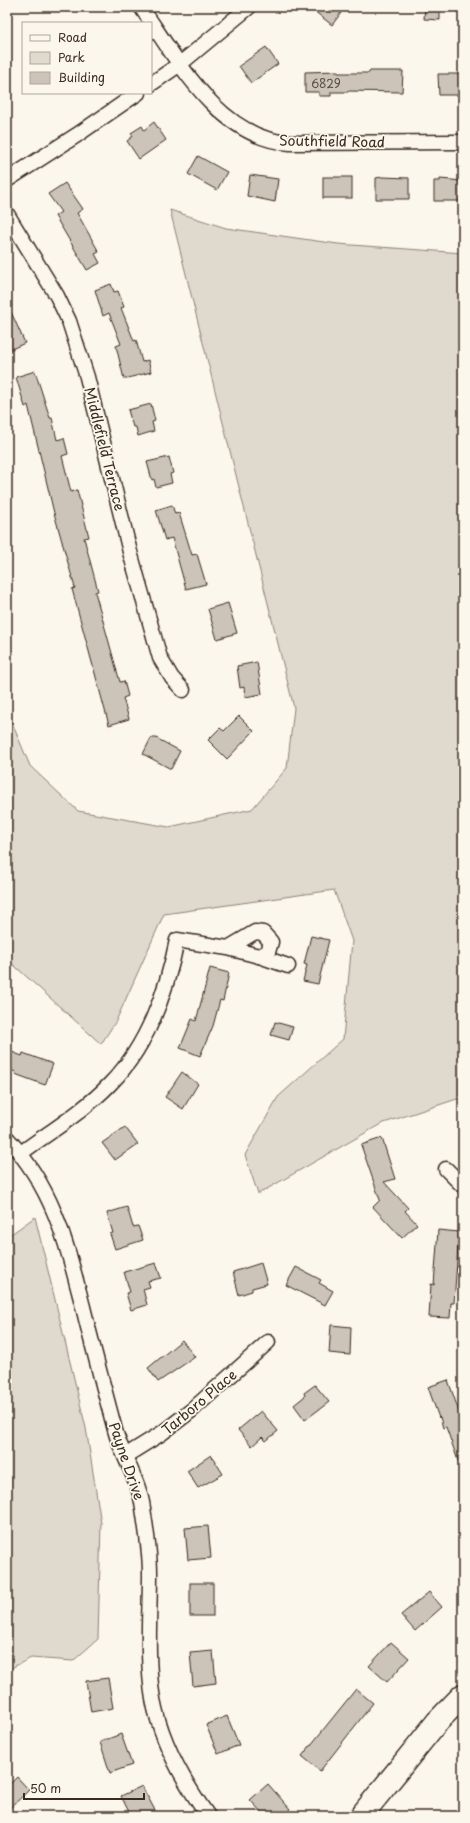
<svg xmlns="http://www.w3.org/2000/svg" width="470" height="1823" viewBox="0 0 470 1823" font-family="'Playpen Sans',sans-serif">
  <style>
    .green { fill: #dfd9ce; stroke: #8d8276 }
    .building { fill: #ccc4b9; stroke: #3b2a1e }
    .lines { fill: none; stroke-linecap: round; stroke-linejoin: round }
    .street-casing { stroke: #3b2a1e; stroke-width: 17 }
    .primary-casing { stroke: #3b2a1e; stroke-width: 25 }
    .street { stroke: #fbf7ec; stroke-width: 14 }
    .primary { stroke: #fbf7ec; stroke-width: 22 }
    .labels { text-anchor: middle; dominant-baseline: central; stroke-width: 3.5; stroke-linejoin: round; paint-order: stroke }
    .number-label { font-size: 12px; fill: #5f5045 }
    .street-label { font-size: 14px; fill: #3b2a1e; stroke: #fbf7ec }
  </style>
  <rect width="100%" height="100%" fill="#fbf7ec"/>
  <filter id="ink" filterUnits="userSpaceOnUse"><feTurbulence type="fractalNoise" baseFrequency=".025" numOctaves="2"/><feDisplacementMap in="SourceGraphic" scale="8" xChannelSelector="R" yChannelSelector="G"/><feConvolveMatrix kernelMatrix="1 2 1 2 8 2 1 2 1" color-interpolation-filters="sRGB"/></filter>
  <g filter="url(#ink)">
    <!-- green -->
    <g class="green">
      <path d="M170,210L226,228L338,244L463,253V1097L381,1124L258,1194L245,1155L278,1097L343,1039L352,941L334,890L164,914L116,1021L101,1044L7,959V711L30,766L78,811L169,827L252,809L287,768L294,708Z"/>
      <path d="M35,1217L86,1428L101,1523L98,1639L73,1661L31,1658L7,1670V1237Z"/>
    </g>
    <!-- building -->
    <g class="building">
      <path d="M309,7H333L341,13L332,25Z"/>
      <path d="M425,7H440V20L424,19Z"/>
      <path d="M266,47L278,64L251,83L239,66Z"/>
      <path d="M338,71V73H369V71H403L402,92L348,91V92H331V96H319V92H305V72Z"/>
      <path d="M438,74H463V95H439Z"/>
      <path d="M154,122L166,140L139,159L127,141L133,136L131,133L142,126L144,130Z"/>
      <path d="M198,156L227,172L217,190L188,174Z"/>
      <path d="M250,175L278,179L275,202L247,196Z"/>
      <rect x="323" y="177" width="29" height="21"/>
      <path d="M382,177L409,178V199H376V178Z"/>
      <path d="M440,179L463,181V201H434V181H440Z"/>
      <path d="M65,183L83,209L77,213L99,252L95,254L100,263L87,270L55,216L61,212L48,194Z"/>
      <path d="M111,284L114,292L118,291L124,307L121,308L134,341L136,340L142,362L148,360L151,372L124,379L116,346L121,344L109,313L103,316L95,290Z"/>
      <path d="M7,303L25,343L7,351Z"/>
      <path d="M35,371L50,418H52L57,440L64,438L68,454L62,456L71,492L77,490L89,537L84,538L98,591L95,592L120,682L124,681L128,696L123,698L129,719L109,725L72,589L75,588L54,513L28,405L25,407L16,377Z"/>
      <path d="M151,404L155,421L152,422L154,431L138,436L136,427H133L128,410Z"/>
      <path d="M169,457L173,473L170,474L172,483L156,487L154,479L152,480L147,462Z"/>
      <path d="M172,505L175,514L179,513L192,555L197,554L206,584L186,589L172,538L165,540L156,510Z"/>
      <path d="M228,603L237,633L217,639L208,609Z"/>
      <path d="M257,662L262,694L245,697L244,687L240,688L237,666Z"/>
      <path d="M239,716L254,731L227,759L208,740L220,728L224,731Z"/>
      <path d="M151,738H156L180,751L171,769L143,754Z"/>
      <path d="M311,936L329,940L318,984L303,981L307,965L304,964Z"/>
      <path d="M210,968L229,973L223,1001L220,1000L213,1026L200,1056L180,1048L192,1019L196,1021Z"/>
      <path d="M275,1022L293,1027L289,1040L271,1035Z"/>
      <path d="M7,1050L22,1056L23,1053L53,1064L45,1085L15,1074L16,1072L7,1069Z"/>
      <path d="M182,1072L198,1084L183,1109L165,1097Z"/>
      <path d="M125,1127L138,1144L115,1160L102,1143Z"/>
      <path d="M382,1138L395,1179L384,1182L408,1208L405,1211L417,1224L402,1238L373,1207L380,1200L361,1145Z"/>
      <path d="M127,1207L133,1227L138,1226L143,1240L115,1249L110,1234L113,1233L107,1213Z"/>
      <path d="M438,1230L459,1232L454,1303H451L450,1318L429,1317L431,1284L434,1285Z"/>
      <path d="M156,1263L161,1278L148,1281L150,1287L143,1289L147,1305L131,1310L126,1293L130,1292L124,1272Z"/>
      <path d="M261,1263L267,1284L252,1288V1291L239,1295L233,1272Z"/>
      <path d="M296,1267L321,1280L319,1283L333,1291L325,1305L286,1285Z"/>
      <path d="M331,1325L351,1327L350,1355L329,1353Z"/>
      <path d="M182,1340L195,1357L158,1382L148,1368Z"/>
      <path d="M448,1380L463,1423V1469H461L446,1427L443,1428L440,1417L439,1418L428,1387Z"/>
      <path d="M315,1385L329,1402L305,1420L294,1405L305,1396L304,1393Z"/>
      <path d="M261,1411L278,1431L266,1441L262,1437L252,1446L238,1430Z"/>
      <path d="M211,1455L223,1474L198,1488L187,1471Z"/>
      <path d="M208,1526L211,1558L188,1560L185,1528Z"/>
      <rect x="190" y="1583" width="23" height="33"/>
      <path d="M429,1592L442,1607L415,1631L401,1615Z"/>
      <path d="M391,1642L409,1658L387,1682L369,1666Z"/>
      <path d="M213,1651L216,1683L193,1686L190,1653Z"/>
      <path d="M108,1678L113,1708L91,1712L86,1681Z"/>
      <path d="M356,1689L373,1703L320,1771L302,1756Z"/>
      <path d="M227,1716L239,1745L218,1754L206,1725Z"/>
      <path d="M121,1734L132,1765L110,1773L100,1742Z"/>
      <path d="M17,1777L29,1790L7,1811V1787Z"/>
      <path d="M268,1784L290,1809L282,1816H265L250,1800Z"/>
      <path d="M142,1786L158,1816H131L121,1796Z"/>
    </g>
    <g class="lines">
      <!-- street casing -->
      <g class="street-casing">
        <g id="street">
          <path d="M141,7C177,59 219,139 290,143L463,142"/>
          <path d="M151,84L180,64L249,7"/>
          <path d="M7,180L77,135L138,93"/>
          <path d="M7,214L57,296L69,321L87,377L130,552L160,658L172,678L183,690"/>
          <path d="M259,956L288,966"/>
          <path d="M7,1138C54,1189 66,1242 83,1307C93,1348 104,1389 115,1430C122,1456 139,1480 143,1508C146,1529 150,1551 150,1573C150,1614 146,1658 153,1699C161,1742 183,1781 208,1816"/>
          <path d="M21,1153C51,1131 84,1111 110,1084C147,1047 167,990 177,940L228,948L255,932L263,933L271,942L268,952L259,956L228,948"/>
          <path d="M446,1169L463,1186"/>
          <path d="M125,1456L162,1433L192,1410L268,1342"/>
        </g>
      </g>
      <!-- primary casing -->
      <g class="primary-casing">
        <path id="primary" d="M361,1816L437,1722L463,1695"/>
      </g>
      <!-- street -->
      <use href="#street" class="street"/>
      <!-- primary -->
      <use href="#primary" class="primary"/>
    </g>
  </g>
  <g class="labels">
    <!-- number labels -->
    <g class="number-label">
      <text x="326" y="83">6829</text>
    </g>
    <!-- street labels -->
    <g class="street-label">
      <text transform="translate(332 141) rotate(1)">Southfield Road</text>
      <text transform="translate(105 449) rotate(76)">Middlefield Terrace</text>
      <text transform="translate(199 1402) rotate(-40)">Tarboro Place</text>
      <text transform="translate(127 1461) rotate(71)">Payne Drive</text>
    </g>
  </g>
  <!-- margin -->
  <rect width="470" height="1823" fill="none" stroke="#fbf7ec" stroke-width="24"/>
  <rect x="12" y="12" width="446" height="1799" fill="none" stroke="#3b2a1e" stroke-width="1.5" filter="url(#ink)"/>
  <!-- legend -->
  <rect x="22" y="22" width="130" height="72" fill="#fbf7ec" stroke="#aea59a"/>
  <rect x="30" y="35" width="20" height="6" fill="#fbf7ec" stroke="#aea59a"/>
  <text x="58" y="42" font-size="12" fill="#3b2a1e">Road</text>
  <rect x="30" y="52" width="20" height="12" fill="#dfd9ce" stroke="#aea59a"/>
  <text x="58" y="62" font-size="12" fill="#3b2a1e">Park</text>
  <rect x="30" y="72" width="20" height="12" fill="#ccc4b9" stroke="#aea59a"/>
  <text x="58" y="82" font-size="12" fill="#3b2a1e">Building</text>
  <!-- scale -->
  <path d="M24 1793v6h120v-6" fill="none" stroke="#3b2a1e" stroke-width="2"/>
  <text x="30" y="1793" font-size="12" fill="#3b2a1e" stroke="#fbf7ec" stroke-width="3" paint-order="stroke">50 m</text>
</svg>
